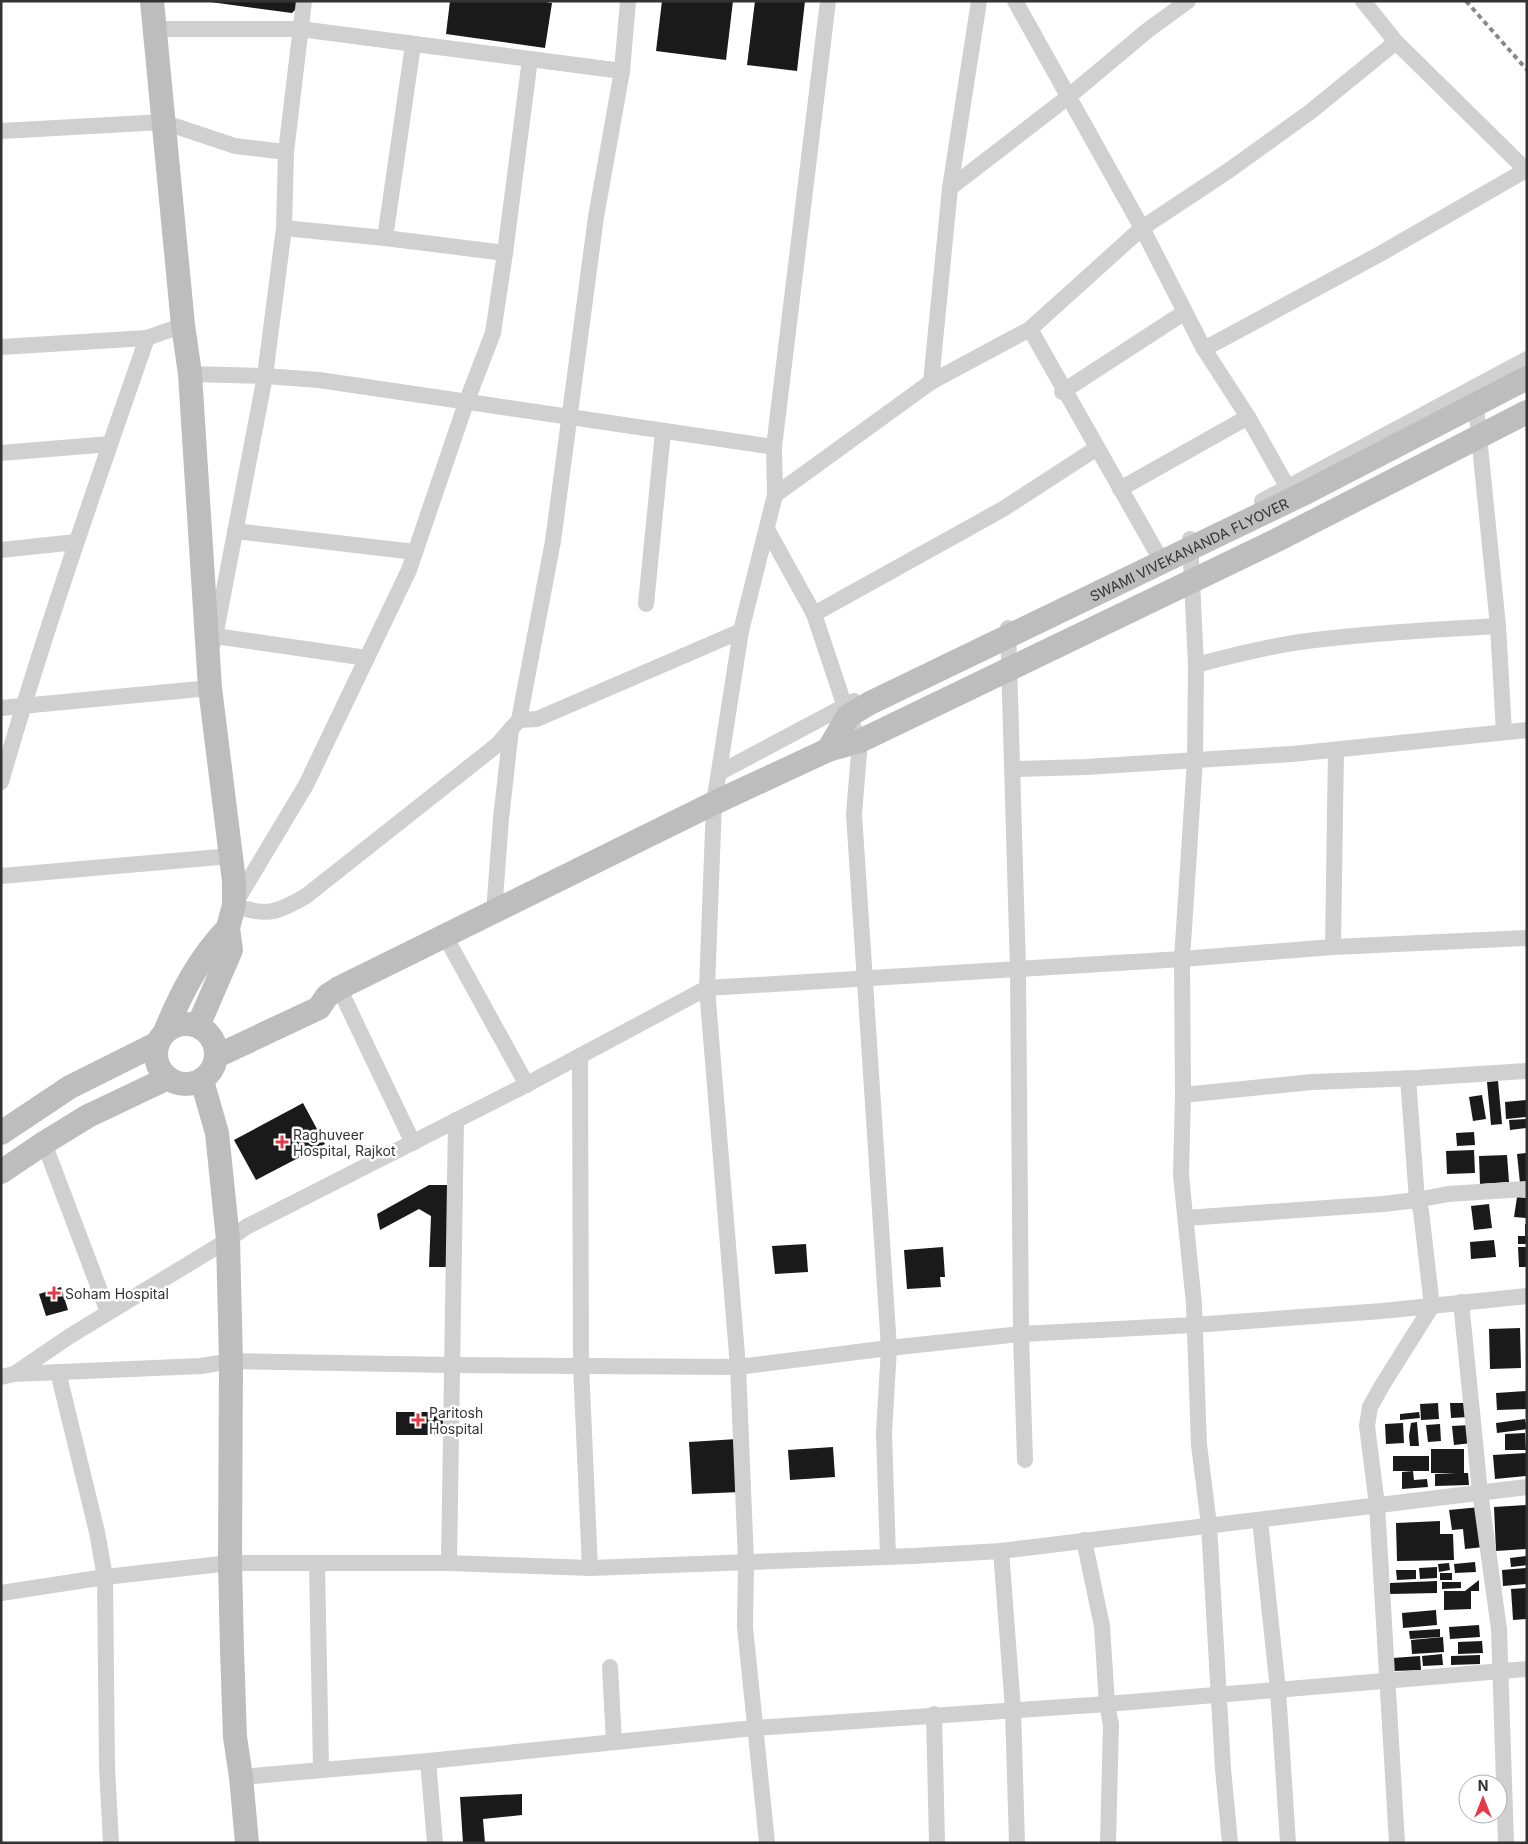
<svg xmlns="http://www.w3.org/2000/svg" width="1528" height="1844" viewBox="0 0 1528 1844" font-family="Inter,sans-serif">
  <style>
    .building { fill: #1a1a1a }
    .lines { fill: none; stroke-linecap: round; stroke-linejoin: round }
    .street { stroke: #d0d0d0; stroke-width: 16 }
    .secondary { stroke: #bdbdbd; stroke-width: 24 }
    .rail { stroke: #888; stroke-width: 4; stroke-dasharray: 5 4; stroke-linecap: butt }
    .poi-dot { fill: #e63946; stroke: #fff; stroke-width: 2 }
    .labels { text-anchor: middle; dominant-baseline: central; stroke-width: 5; stroke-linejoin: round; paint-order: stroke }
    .street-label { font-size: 14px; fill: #333; stroke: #fff }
    .poi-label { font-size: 14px; fill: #333; stroke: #fff; text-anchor: start }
  </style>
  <rect width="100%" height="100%" fill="#fff"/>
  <!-- building -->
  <g class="building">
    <path d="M203,1H301L300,5L292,13Z"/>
    <path d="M450,1H539L552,3L545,48L446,34Z"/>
    <path d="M662,1H733L726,60L656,51Z"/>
    <path d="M755,1H805L797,71L747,65Z"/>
    <path d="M1498,1081L1502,1124L1491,1125L1487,1082Z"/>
    <path d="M1482,1095L1486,1119L1473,1121L1469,1097Z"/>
    <path d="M1526,1100L1527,1117L1506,1119L1505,1102Z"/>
    <path d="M303,1103L325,1144L256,1180L234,1140Z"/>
    <path d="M1527,1119V1128L1510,1130L1509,1120Z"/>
    <path d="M1474,1132L1475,1145L1457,1146L1456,1133Z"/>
    <path d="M1474,1150L1475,1173L1447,1174L1446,1151Z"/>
    <path d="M1527,1153V1182L1520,1183L1517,1154Z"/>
    <path d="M1507,1155L1509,1182L1480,1184L1479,1156Z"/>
    <path d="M429,1185H449V1267H429L431,1216L419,1209L380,1230L377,1214Z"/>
    <path d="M1517,1197L1527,1198V1218L1514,1217Z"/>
    <path d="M1489,1204L1492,1228L1474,1230L1471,1206Z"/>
    <path d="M1525,1224H1527V1244H1518V1236H1525Z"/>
    <path d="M1494,1240L1496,1257L1471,1259L1470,1242Z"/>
    <path d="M806,1244L808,1272L775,1274L772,1246Z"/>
    <path d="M943,1247L945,1277H940L941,1287L907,1289L904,1250Z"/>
    <path d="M1518,1247H1527V1267H1519Z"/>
    <path d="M61,1287L68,1310L46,1316L39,1294Z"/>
    <path d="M1520,1328L1521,1368L1490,1369L1489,1329Z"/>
    <path d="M1527,1391V1409L1497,1410L1496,1393Z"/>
    <path d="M1438,1403L1439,1419L1421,1420L1420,1404Z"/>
    <path d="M1450,1403H1468L1469,1417L1451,1418Z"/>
    <rect x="396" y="1412" width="47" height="23"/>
    <path d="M1419,1412L1420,1418L1400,1420V1414Z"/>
    <path d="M1525,1419L1527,1429L1497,1433L1496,1423Z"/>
    <path d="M1417,1422L1419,1446H1410L1409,1436L1411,1423Z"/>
    <path d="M1403,1423L1404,1443L1386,1444L1385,1424Z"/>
    <path d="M1440,1424L1441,1441L1428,1442L1426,1425Z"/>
    <path d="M1470,1425L1472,1443L1454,1445L1452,1426Z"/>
    <path d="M1525,1433L1526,1450H1505V1434Z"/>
    <path d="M737,1439L741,1492L692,1494L689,1442Z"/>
    <path d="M833,1447L835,1477L790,1480L788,1450Z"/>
    <path d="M1431,1449H1464V1473H1468L1469,1485L1435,1486V1474L1456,1473H1431Z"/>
    <path d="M1526,1453L1527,1476L1495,1479L1493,1455Z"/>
    <rect x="1393" y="1456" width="36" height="15"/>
    <path d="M1413,1471L1414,1480L1427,1479L1428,1487L1402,1489V1472Z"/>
    <path d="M1527,1505V1549L1496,1551L1494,1507Z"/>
    <path d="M1480,1507L1484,1547L1465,1549L1463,1529L1452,1530L1449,1510Z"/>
    <path d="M1440,1521V1534H1453L1454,1560L1397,1561L1396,1523Z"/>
    <path d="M1527,1556V1565L1511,1567L1510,1558Z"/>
    <path d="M1475,1562L1476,1572L1455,1573L1454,1564Z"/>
    <path d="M1449,1563L1450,1570L1439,1572L1438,1564Z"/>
    <path d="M1437,1567V1578L1420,1579L1419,1568Z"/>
    <path d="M1527,1568V1584L1503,1586L1502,1570Z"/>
    <path d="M1396,1570H1416V1579L1397,1580Z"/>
    <rect x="1440" y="1573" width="12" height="7"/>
    <path d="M1479,1580V1591H1471V1609L1444,1610V1591H1465Z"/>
    <path d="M1437,1581V1593L1390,1594V1583Z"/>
    <path d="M1442,1582H1461V1588L1442,1589Z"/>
    <path d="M1527,1588V1619L1513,1620L1511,1589Z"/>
    <path d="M1436,1610L1437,1625L1403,1628L1402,1613Z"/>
    <path d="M1479,1625L1480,1637L1450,1639L1449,1627Z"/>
    <path d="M1440,1629V1637L1410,1639L1409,1631Z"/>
    <path d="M1443,1637L1444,1652L1412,1654L1411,1640Z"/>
    <path d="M1482,1641L1483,1653L1458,1654V1642Z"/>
    <path d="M1442,1654L1443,1665L1423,1666L1422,1656Z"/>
    <path d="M1480,1655V1664L1451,1665V1656Z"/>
    <path d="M1420,1656L1421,1670L1394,1671L1393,1658Z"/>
    <path d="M522,1794V1815L483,1819L485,1843H463L460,1797Z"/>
  </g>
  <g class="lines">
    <!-- street -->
    <g class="street">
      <path d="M1015,1L1142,228L1204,349L1248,417L1288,488"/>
      <path d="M1363,1L1396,42L1527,171"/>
      <path d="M155,29H300L622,71"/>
      <path d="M530,59L505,253L493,333L466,403L409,570L306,785L234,905C266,917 277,913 306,896L497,745L519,720L553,541L596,217L622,71L628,1"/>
      <path d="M1,131L163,122L235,146L286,152"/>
      <path d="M950,188L1068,97L1148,30L1188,1"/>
      <path d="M284,228L385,238L505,253"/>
      <path d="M385,238L413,45"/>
      <path d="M1030,329L1157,553"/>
      <path d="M1,347L147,338L183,325"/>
      <path d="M1204,349L1380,254L1526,170"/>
      <path d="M190,374L265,376L319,380L774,447"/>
      <path d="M931,382L950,188L979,1"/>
      <path d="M1062,392L1185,312"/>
      <path d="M1475,396L1498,626L1504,732"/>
      <path d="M1,453L110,444"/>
      <path d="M1120,489L1248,417"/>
      <path d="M775,495L931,382L1030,329L1142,228L1228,171L1310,112L1396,42"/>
      <path d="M1262,501L1527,359"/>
      <path d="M767,529L814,614L848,716L860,741L854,814L889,1348L884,1433L888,1557"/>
      <path d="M235,531L415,552"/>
      <path d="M1190,539L1196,665L1195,760L1182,959L1183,1095L1181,1175L1194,1304L1199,1445L1209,1525L1223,1769L1230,1843"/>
      <path d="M1,550L76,542"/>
      <path d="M646,604L663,432"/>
      <path d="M814,614L1003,509L1097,448"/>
      <path d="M1008,628L1018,969L1021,1334L1025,1460"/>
      <path d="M215,636L367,658"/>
      <path d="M214,642L265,376L284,228L286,152L304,1"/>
      <path d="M1196,665C1230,656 1265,647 1300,642C1365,633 1432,630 1498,626"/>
      <path d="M1,708L210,688"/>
      <path d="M519,720L537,719L741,631"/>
      <path d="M1013,769L1086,767L1292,754L1527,730"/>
      <path d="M719,773L854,701"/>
      <path d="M1,782C44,632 96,485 147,338"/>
      <path d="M1,876L231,856"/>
      <path d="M494,912L501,819L511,729"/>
      <path d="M445,936L527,1085"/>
      <path d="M1333,947L1336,750"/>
      <path d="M339,988L413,1143"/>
      <path d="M580,1056L581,1365L590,1568"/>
      <path d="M1183,1095L1312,1082L1417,1078L1527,1071"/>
      <path d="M44,1143L108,1312"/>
      <path d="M1186,1218L1383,1204L1417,1200L1448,1194L1527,1189"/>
      <path d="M1461,1302L1480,1492L1499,1629L1506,1843"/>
      <path d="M58,1372L97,1532L105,1577L107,1767L111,1843"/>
      <path d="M14,1374L70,1336L228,1240L246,1227L520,1088L707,988L1182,959L1333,947L1527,938"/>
      <path d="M1,1377L14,1374L201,1366L231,1361L451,1365L738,1367L889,1348L1021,1334L1194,1325L1382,1311L1527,1296"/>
      <path d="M1260,1520L1278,1690L1288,1843"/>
      <path d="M1084,1540L1102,1626L1107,1704L1111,1725L1108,1843"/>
      <path d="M1001,1551L1013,1709L1017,1843"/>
      <path d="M317,1563L321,1770"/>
      <path d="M449,1563L456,1120"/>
      <path d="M1,1593L105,1577L230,1563H449L590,1568L913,1556L1001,1551L1527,1487"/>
      <path d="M610,1667L614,1742"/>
      <path d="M934,1714L937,1843"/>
      <path d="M428,1761L435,1843"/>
      <path d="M241,1777L428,1761L754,1728L1107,1704L1527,1669"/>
      <path d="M767,1843L745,1627L746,1562L738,1367L707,988L714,803L741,631L775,495L774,447L828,1"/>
      <path d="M1397,1843L1377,1505L1367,1426L1370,1407L1383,1384L1432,1306L1421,1211L1417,1200L1408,1078"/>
    </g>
    <!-- secondary -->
    <g class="secondary">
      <path d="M152,1L183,325L190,374L210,688L234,881V905L228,928L231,950L198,1026"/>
      <path id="s1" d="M828,750L848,716L870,703L1303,494L1527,378"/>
      <circle cx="186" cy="1054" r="30"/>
      <path d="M165,1032C181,993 199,958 228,928"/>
      <path d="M217,1056L319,1008L327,996L339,988L714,803L828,750L860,741L1277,540L1527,412"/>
      <path d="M202,1081L217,1133L228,1240L231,1361L230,1563L232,1650L235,1737L241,1777L247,1843"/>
      <path d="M1,1133L70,1087L158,1043"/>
      <path d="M1,1172L44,1143L88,1116L168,1078"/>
    </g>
    <!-- rail -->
    <path class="rail" d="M1466,1L1527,70"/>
  </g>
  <!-- markers -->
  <g class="poi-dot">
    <path d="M279.5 1134.5h5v5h5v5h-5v5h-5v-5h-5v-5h5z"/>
    <path d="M51.5 1285.5h5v5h5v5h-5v5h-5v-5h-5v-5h5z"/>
    <path d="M415.5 1412.5h5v5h5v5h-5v5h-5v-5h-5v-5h5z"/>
  </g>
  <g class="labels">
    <!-- street labels -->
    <g class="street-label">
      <text stroke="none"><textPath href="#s1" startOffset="419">SWAMI VIVEKANANDA FLYOVER</textPath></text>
    </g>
    <!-- poi labels -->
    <g class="poi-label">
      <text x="293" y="1134">Raghuveer<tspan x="293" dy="16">Hospital, Rajkot</tspan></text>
      <text x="65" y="1293">Soham Hospital</text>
      <text x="429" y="1412">Paritosh<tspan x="429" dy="16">Hospital</tspan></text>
    </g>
  </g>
  <!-- border -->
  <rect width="1528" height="1844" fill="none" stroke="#333333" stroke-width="5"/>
  <!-- north arrow -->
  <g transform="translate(1483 1799)"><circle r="24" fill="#ffffff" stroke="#adadad"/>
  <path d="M0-4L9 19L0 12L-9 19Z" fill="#e63946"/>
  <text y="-8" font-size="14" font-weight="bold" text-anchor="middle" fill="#333333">N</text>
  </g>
</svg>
